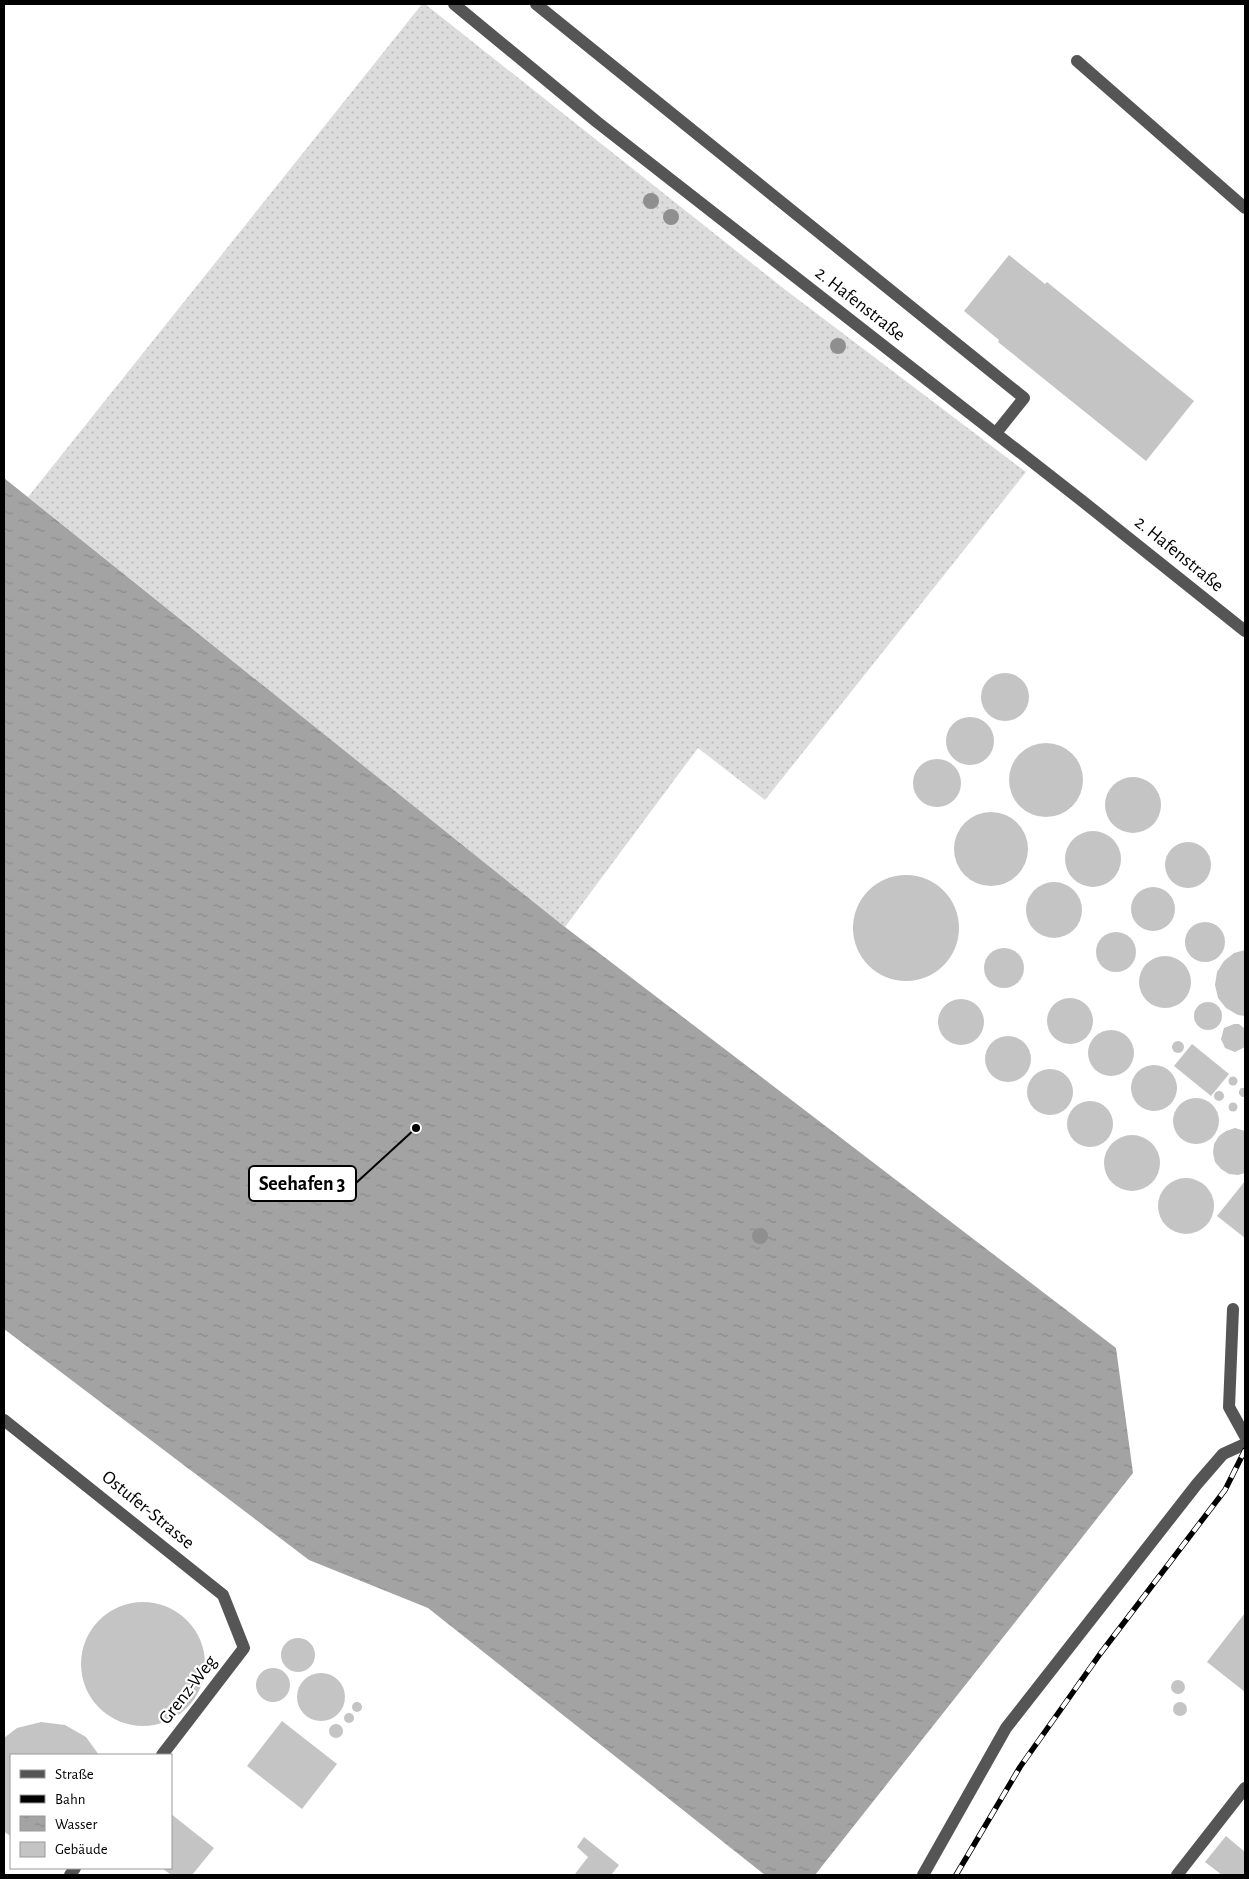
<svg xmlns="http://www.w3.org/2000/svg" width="1249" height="1879" viewBox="0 0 1249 1879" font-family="'Alegreya Sans',sans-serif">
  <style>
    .grass { fill: url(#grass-dots) }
    .water { fill: url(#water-ripples) }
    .building { fill: #c4c4c4 }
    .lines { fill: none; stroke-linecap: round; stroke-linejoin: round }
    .minor { stroke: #555; stroke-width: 12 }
    .rail-casing { stroke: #000; stroke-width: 5.5 }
    .rail { stroke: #fff; stroke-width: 4; stroke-dasharray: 11; stroke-linecap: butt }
    .tree { fill: #8f8f8f }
    .labels { text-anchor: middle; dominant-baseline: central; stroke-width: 4.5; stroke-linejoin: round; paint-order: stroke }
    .street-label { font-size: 19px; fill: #000; stroke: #fff }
    .leader { fill: none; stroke: #000; stroke-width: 2 }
    .callout-dot { fill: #000; stroke: #fff; stroke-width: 2 }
    .callout { fill: #fff; stroke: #000; stroke-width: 2 }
    .callout-label { font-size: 20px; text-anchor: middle; font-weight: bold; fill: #000 }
  </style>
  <defs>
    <pattern id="grass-dots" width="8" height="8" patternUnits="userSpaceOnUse" patternTransform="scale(1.25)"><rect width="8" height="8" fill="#dcdcdc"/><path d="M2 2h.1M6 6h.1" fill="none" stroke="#bbb" stroke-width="1.8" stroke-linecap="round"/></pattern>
    <pattern id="water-ripples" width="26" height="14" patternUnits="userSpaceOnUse" patternTransform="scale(1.25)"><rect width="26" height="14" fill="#a3a3a3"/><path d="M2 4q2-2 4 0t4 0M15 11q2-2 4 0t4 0" fill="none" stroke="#8b8b8b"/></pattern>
  </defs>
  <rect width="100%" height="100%" fill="#fff"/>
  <!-- grass -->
  <path class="grass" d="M422,4H425L783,288L1026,472L765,800L698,748L565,927L28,497Z"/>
  <!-- water -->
  <path class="water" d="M4,478L565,927L1116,1348L1133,1473L815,1875H765L428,1608L309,1560L4,1329Z"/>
  <!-- building -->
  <g class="building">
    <path d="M1009,255L1045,284L1047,282L1194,401L1146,461L998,342L999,340L964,311Z"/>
    <circle cx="1005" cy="697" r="24"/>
    <circle cx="970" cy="741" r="24"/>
    <circle cx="1046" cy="780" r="37"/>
    <circle cx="937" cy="783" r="24"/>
    <circle cx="1133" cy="805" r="28"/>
    <circle cx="991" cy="849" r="37"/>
    <circle cx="1093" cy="859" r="28"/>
    <circle cx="1188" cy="865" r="23"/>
    <circle cx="906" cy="928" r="53"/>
    <circle cx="1054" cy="910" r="28"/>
    <circle cx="1153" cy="909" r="22"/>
    <circle cx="1205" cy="942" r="20"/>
    <circle cx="1116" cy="952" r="20"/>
    <circle cx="1004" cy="968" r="20"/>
    <path d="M1245,950V1016L1238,1015L1226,1008L1218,998L1215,985L1217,972L1224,961L1234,953Z"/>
    <circle cx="1165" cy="982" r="26"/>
    <circle cx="1070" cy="1021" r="23"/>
    <circle cx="961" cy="1022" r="23"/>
    <circle cx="1208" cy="1016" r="14"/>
    <path d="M1234,1024H1239L1245,1029V1047L1235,1052L1225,1048L1221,1039L1224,1028Z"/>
    <circle cx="1111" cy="1053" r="23"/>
    <circle cx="1008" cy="1059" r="23"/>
    <circle cx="1178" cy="1047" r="6"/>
    <path d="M1192,1044L1229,1074L1211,1096L1174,1066Z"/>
    <circle cx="1154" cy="1088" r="23"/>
    <circle cx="1050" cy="1092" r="23"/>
    <circle cx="1233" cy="1081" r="4.5"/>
    <path d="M1241,1088H1245V1097H1242L1239,1094V1091Z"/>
    <circle cx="1219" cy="1096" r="5"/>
    <circle cx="1196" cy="1121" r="23"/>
    <circle cx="1090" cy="1124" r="23"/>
    <circle cx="1233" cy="1107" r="4.5"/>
    <path d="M1235,1128L1245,1131V1173L1238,1175L1229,1174L1221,1169L1215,1162L1213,1153L1214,1144L1219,1136L1226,1131Z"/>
    <circle cx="1132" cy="1163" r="28"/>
    <circle cx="1186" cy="1206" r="28"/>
    <path d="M1245,1181V1238L1217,1216Z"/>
    <circle cx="143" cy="1664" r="62"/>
    <path d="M1245,1613V1692L1207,1662Z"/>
    <circle cx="298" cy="1655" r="17"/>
    <circle cx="273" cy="1685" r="17"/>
    <circle cx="321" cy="1697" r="24"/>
    <circle cx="1178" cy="1687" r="7"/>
    <circle cx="1180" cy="1709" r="7"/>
    <circle cx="357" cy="1707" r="5"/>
    <circle cx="349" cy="1718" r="5"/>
    <path d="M282,1721L337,1764L302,1809L247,1766Z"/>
    <path d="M41,1722L65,1725L86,1737L99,1755H11V1836L4,1832V1738L17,1728Z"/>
    <circle cx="336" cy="1731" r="7"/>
    <path d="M171,1814L214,1848L192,1875H171L162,1868H171Z"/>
    <path d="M1226,1836L1245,1852V1875H1222L1205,1862Z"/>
    <path d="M584,1837L619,1865L611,1875H576L575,1874L588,1857L577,1847Z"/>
  </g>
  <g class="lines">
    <!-- minor -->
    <g class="minor">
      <path d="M454,4L597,122L1081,500L1245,631"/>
      <path d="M536,4L1024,398L996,433"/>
      <path d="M1077,61L1245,208"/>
      <path d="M1233,1309L1229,1407L1245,1436"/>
      <path d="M4,1420L223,1595L244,1648L162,1755"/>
      <path d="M70,1875L75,1868"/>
      <path d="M923,1875L1006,1728L1197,1484L1223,1454L1245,1444"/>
      <path d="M1177,1875L1245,1788"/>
    </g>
    <!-- rail casing -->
    <g class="rail-casing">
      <path id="rail" d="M956,1875L1020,1767L1100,1654L1225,1490L1245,1450"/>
    </g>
    <!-- rail -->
    <use href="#rail" class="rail"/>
  </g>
  <!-- trees -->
  <g class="tree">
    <circle cx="651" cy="201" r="8"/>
    <circle cx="671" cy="217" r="8"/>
    <circle cx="838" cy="346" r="8"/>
    <circle cx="760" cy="1236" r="8"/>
  </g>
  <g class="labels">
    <!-- street labels -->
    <g class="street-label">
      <text transform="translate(860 304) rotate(38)">2. Hafenstraße</text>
      <text transform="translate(1179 554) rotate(39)">2. Hafenstraße</text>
      <text transform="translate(148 1510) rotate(39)">Ostufer-Strasse</text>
      <text transform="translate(188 1690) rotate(-52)">Grenz-Weg</text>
    </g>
  </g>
  <!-- callouts -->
  <path class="leader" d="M416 1128L356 1183"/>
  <circle class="callout-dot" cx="416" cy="1128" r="5"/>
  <rect class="callout" x="249" y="1166" width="107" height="35" rx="5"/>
  <g class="callout-label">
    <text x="302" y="1190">Seehafen 3</text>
  </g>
  <!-- border -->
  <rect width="1249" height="1879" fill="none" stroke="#000000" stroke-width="10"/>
  <!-- legend -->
  <rect x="10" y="1754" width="162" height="115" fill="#ffffff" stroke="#999999"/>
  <rect x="20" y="1770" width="25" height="8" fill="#555555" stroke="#999999"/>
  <text x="55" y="1779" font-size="15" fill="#000000">Straße</text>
  <rect x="20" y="1795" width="25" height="8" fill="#000000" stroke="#999999"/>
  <text x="55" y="1804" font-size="15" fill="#000000">Bahn</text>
  <rect x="20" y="1816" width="25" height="15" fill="url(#water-ripples)" stroke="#999999"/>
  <text x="55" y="1829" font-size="15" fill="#000000">Wasser</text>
  <rect x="20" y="1842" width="25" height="15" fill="#c4c4c4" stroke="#999999"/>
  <text x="55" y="1854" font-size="15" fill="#000000">Gebäude</text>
</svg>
